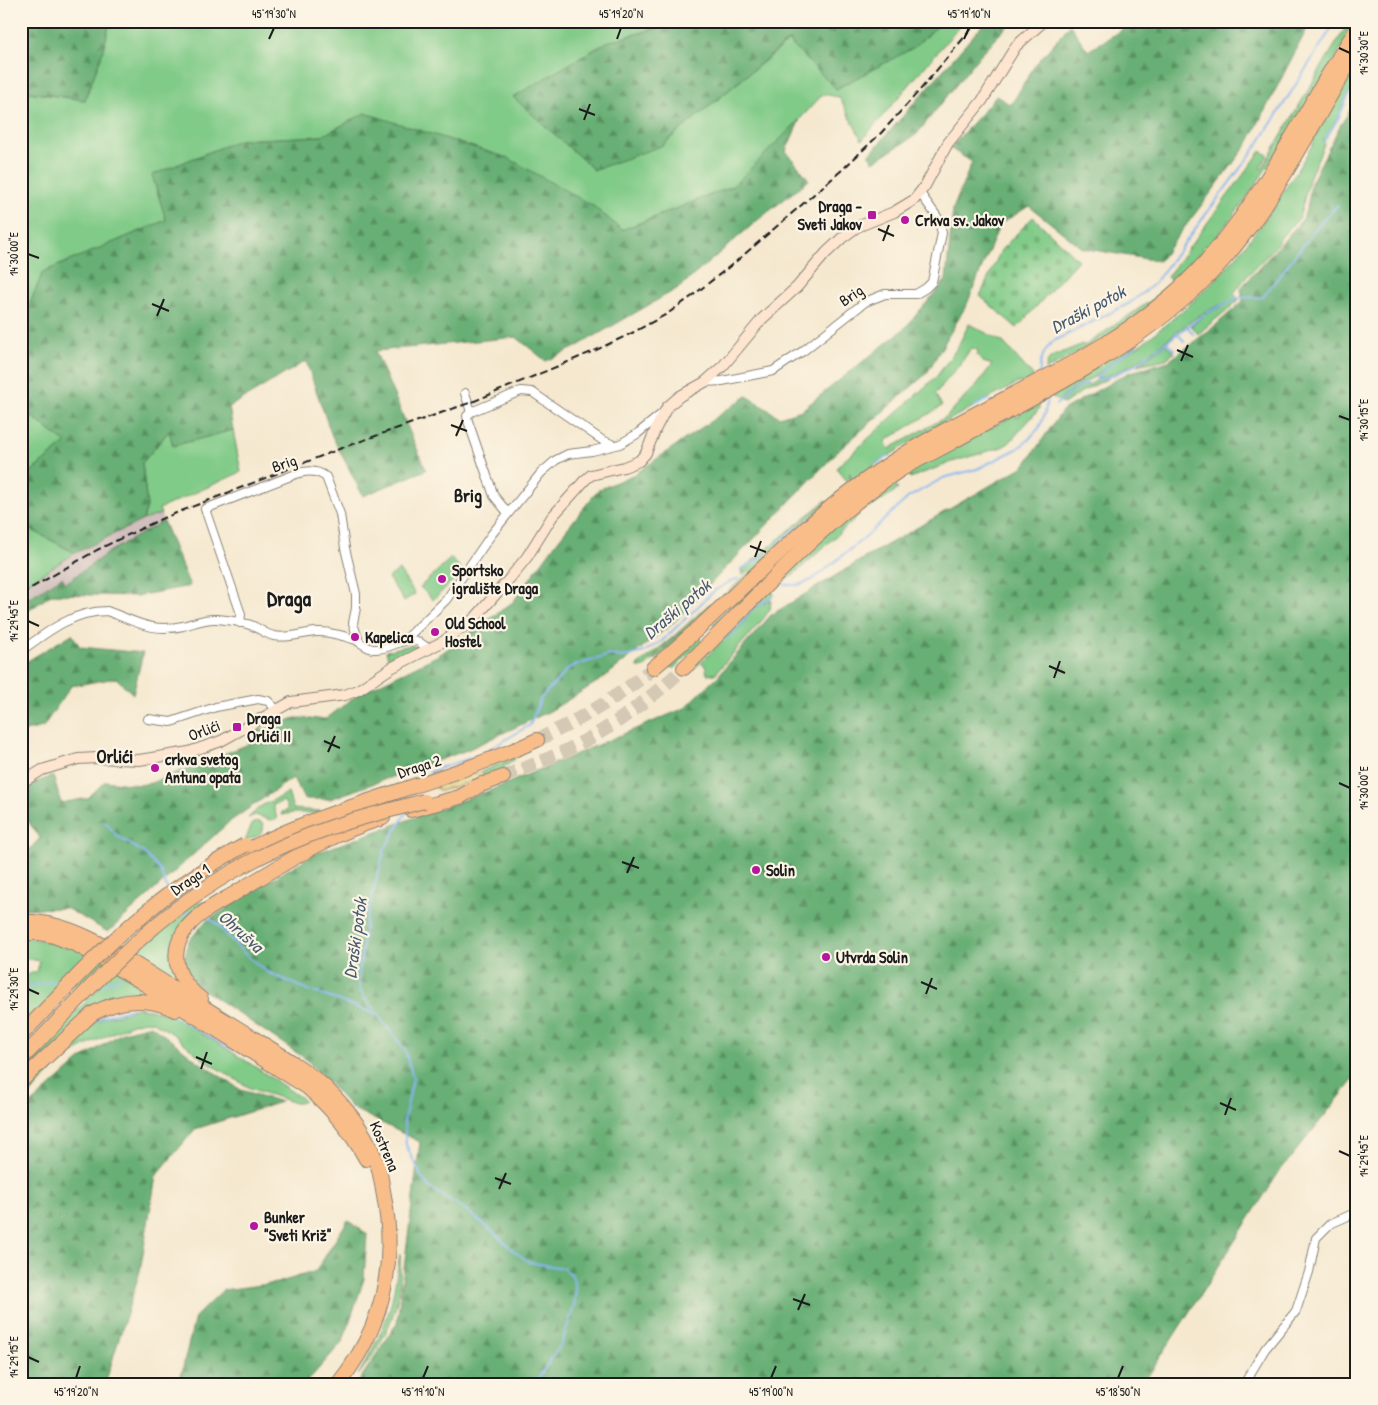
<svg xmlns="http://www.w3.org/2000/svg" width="1378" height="1405" viewBox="0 0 1378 1405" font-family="'Patrick Hand',sans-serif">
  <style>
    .industrial { fill: #d1bfbd }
    .green { fill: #81cb88; stroke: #4e7452; fill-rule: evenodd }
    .forest { fill: url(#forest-firs); stroke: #426648 }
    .sand { fill: url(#sand-dots); stroke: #857b5d }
    .cemetery { fill: url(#cemetery-stones); stroke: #4e7452 }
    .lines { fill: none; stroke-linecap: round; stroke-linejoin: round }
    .stream { stroke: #87b6f1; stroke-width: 2 }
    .highway-tunnel { stroke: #d4c9b4; stroke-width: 14; stroke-dasharray: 14 7; stroke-linecap: butt }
    .street-casing { stroke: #888276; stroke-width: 10 }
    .secondary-casing { stroke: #888276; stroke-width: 12 }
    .highway-casing { stroke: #888276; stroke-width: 16 }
    .street { stroke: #fff; stroke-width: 8 }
    .secondary { stroke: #fde5d0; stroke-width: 10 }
    .highway { stroke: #f9bd89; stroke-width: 14 }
    .rail { stroke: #1c1c1c; stroke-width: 2; stroke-dasharray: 8 4; stroke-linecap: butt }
    .highway-bridge-casing { stroke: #888276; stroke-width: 16; stroke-linecap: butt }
    .highway-bridge { stroke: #f9bd89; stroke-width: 14 }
    .ticks { fill: none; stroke: #1c1c1c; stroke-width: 2 }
    .poi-dot { fill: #b5179e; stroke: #fcf5e5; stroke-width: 2 }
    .labels { text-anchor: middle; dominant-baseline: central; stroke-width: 4.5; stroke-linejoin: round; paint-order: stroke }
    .poi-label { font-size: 16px; font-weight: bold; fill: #1c1c1c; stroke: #fcf5e5; text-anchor: start }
    .street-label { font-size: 16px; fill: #1c1c1c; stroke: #fcf5e5 }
    .water-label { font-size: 18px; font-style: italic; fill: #475a71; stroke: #fcf5e5 }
    .neighbourhood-label { font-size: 18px; font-weight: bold; fill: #1c1c1c; stroke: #fcf5e5 }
    .district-label { font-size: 21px; font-weight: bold; fill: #1c1c1c; stroke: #fcf5e5 }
    .neatline { fill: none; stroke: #1c1c1c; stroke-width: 2 }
    .ticks-label { font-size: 12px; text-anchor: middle; fill: #1c1c1c }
  </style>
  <defs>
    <pattern id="forest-firs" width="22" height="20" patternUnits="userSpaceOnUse" patternTransform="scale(1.25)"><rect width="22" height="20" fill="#68af74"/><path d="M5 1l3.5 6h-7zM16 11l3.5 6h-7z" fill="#558e5e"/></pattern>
    <pattern id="sand-dots" width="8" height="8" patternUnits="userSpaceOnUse" patternTransform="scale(1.25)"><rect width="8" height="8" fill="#eeda9e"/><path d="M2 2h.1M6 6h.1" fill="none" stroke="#ccba88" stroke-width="1.8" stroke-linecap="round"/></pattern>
    <pattern id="cemetery-stones" width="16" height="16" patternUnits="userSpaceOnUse" patternTransform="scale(1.25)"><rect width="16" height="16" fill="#81cb88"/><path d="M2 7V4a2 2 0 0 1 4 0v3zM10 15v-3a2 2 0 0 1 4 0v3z" fill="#6fae75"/></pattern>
  </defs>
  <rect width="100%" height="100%" fill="#fcf5e5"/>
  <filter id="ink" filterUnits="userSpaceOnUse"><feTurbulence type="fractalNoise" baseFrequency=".02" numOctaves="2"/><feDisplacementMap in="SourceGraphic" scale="10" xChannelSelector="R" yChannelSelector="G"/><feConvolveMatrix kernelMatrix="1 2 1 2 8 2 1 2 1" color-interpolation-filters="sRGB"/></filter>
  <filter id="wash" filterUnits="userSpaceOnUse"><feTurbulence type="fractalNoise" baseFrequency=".0096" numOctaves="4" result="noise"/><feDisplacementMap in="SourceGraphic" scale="20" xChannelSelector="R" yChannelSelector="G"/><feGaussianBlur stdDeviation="1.12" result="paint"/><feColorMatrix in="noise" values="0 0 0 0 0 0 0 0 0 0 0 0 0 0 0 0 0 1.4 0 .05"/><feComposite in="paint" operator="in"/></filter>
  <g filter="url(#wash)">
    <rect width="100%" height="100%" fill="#f5e8cf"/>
    <!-- industrial -->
    <path class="industrial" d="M161,514L163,520L109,552L66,583L62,578L21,603V587L75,553L143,520Z"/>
    <!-- green -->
    <g class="green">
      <path d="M110,21H683L607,42L661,146L789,41L913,48L943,21H964L862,140L839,97L823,94L800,119L733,186L622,230L593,206L365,113L322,136L238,140L167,220L43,272L21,326V91L85,100L103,51Z"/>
      <path d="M1350,21L1357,22L1286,139L1244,202L1208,247L1205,245L1202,248L1204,251L1188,272L1177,283L1121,327L1045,371L1048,361L1051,357L1083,344L1084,346L1150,301L1177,276L1176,274L1170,280L1167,277L1261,151L1268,155L1260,168L1262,169L1327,58Z"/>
      <path d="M1357,64V92L1355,95L1349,92L1339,117L1325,140H1322L1325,142L1310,176L1299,219L1282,236L1275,247L1248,275L1234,293L1237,298C1227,303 1215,307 1205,312C1167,336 1143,366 1097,379C1100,367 1130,352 1141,344C1151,337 1161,328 1171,320C1232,272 1275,209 1314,142V138Z"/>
      <path d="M1238,299L1239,300L1198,334L1191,326L1206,314Z"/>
      <path d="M969,324L1003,342L1034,377L1021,384L1020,382C962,413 903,442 851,483L850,473L848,482L837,469V467L937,376L957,348ZM971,348L978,350L977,355L983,362L992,365L975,387L946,417L889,449L885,441L942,406L935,394C947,379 961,365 971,348Z"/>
      <path d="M1135,344L1136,345L1118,357L1096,376L1073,388L1059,401L1051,396L1063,390V387Z"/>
      <path d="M1166,344L1174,353L1166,359L1137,365Z"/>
      <path d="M1109,378L1081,392L1064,404L1061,402L1074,390L1087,384L1089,385L1097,380Z"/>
      <path d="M1039,403V409L1009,443L1002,447L952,462L910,478L907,472L1015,415L1016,417L1020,416V413Z"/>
      <path d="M21,408L66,443L21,480Z"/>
      <path d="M170,430L173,445L233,430L241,472L159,509L161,514L143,520L147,506L142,463Z"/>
      <path d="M893,481L898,489L870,508L866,504L868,501L856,510L859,515L793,575L785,580H782L786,575L785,573C818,539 853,507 893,481Z"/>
      <path d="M826,500L827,501L765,555L751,562Z"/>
      <path d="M828,502L829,503L655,660L653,658L749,573L748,571L742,575L741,570L749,564L766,557Z"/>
      <path d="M21,524L75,553L21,587Z"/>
      <path d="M451,558L463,571L433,600L420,587Z"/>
      <path d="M770,568L774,570L719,627L714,626V623Z"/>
      <path d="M399,570L415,594L404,601L388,578Z"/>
      <path d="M772,590L774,595L751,609L739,628L722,639L699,662L700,663L693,670L691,668L767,593Z"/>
      <path d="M771,599L770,609L764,618L715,674H707L705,665L701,663L723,640L740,629L752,610Z"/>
      <path d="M709,604H712L651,658L652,660L645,667L640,668L637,666L672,638Z"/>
      <path d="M695,638H699L702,642L674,668L669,667L662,669Z"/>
      <path d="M411,645L420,648L390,664L386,651Z"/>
      <path d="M515,757V759L509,764L504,766V768L507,770L484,778L482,776L483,771Z"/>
      <path d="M288,793L293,809L320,811V813H292L282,815V812L288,810L284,801L273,805L277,819L270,820L255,815L248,818L261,806Z"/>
      <path d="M257,821L263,824C266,836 253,837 245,841L252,824Z"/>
      <path d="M195,902L210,903L180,930L183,987L149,968L137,988L147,994L149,993L157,997L124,998L21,1076V1067L99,988L67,982L21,1030V979L24,976L37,971L40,961L29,959L21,960V938H28L131,956Z"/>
      <path d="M137,1008C166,1008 185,1024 207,1037C240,1056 272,1078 304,1100L301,1103H295L250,1088L205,1061L173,1034L153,1022L145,1021L132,1024L79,1049L53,1069L21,1105V1090L77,1038L96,1022L105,1017L117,1015Z"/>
      <path d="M400,1254C400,1264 401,1275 400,1285C396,1319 379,1349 358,1375C371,1352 384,1330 391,1304C395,1288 397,1271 400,1254Z"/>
    </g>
    <!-- forest -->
    <g class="forest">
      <path d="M21,21H110L103,51L85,100L21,91Z"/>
      <path d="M683,21H943L913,48L836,89L788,41L661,146L594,170L513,97L607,42Z"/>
      <path d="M986,21H1012L979,56L916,135L873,162L869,155Z"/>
      <path d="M1124,21H1311L1247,145L1159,261L1082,248L1029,206L1000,224L967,304L927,373L838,451L672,624L602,679L550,711L467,750L330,799H304L293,778L229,822L108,932L66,908L21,909V843L28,851L40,838L21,811V794L34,783L53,776L61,803L88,798L105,781L139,785L151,783L254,742L251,733L295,718L326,719L357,695L439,655L513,602L559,539L598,490L635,474L747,396L779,417L802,410L905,328L946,280L953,209L972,162L950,148L996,96L1011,105L1035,65L1070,25L1088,51L1126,27Z"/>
      <path d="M1357,100V1073L1354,1079L1279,1172L1143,1384H357L397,1323L420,1142L352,1108L306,1059L192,982L184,963L188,942L204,923L267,882L316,853L491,790L685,708L718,676L771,615L861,560L1024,466L1063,410L1128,373L1169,361L1216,325L1243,301L1241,288L1303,219L1308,203L1311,183L1340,126Z"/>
      <path d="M365,113L508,158L593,206L622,230L733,186L800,119L786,151L809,180L759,219L680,287L574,348L546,361L516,337L375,351L426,470L363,496L332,436L306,361L229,407L233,430L173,446L169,431L142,463L147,506L143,520L75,553L21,524V480L66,443L21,408V326L43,272L166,220L152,175L239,140L322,136Z"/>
      <path d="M163,521L190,586L137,596L52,594L21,616V603L62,577L66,583L109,552Z"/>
      <path d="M72,634L80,647L143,653L133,694L116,678L71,686L43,727L21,732V665Z"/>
      <path d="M151,1025L199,1062L241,1090L281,1102L195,1129L156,1176L140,1271L105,1384H21V1113L80,1060L123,1032Z"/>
      <path d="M348,1220L367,1234L364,1279L343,1341L305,1384H179L195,1317L223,1290L277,1283L316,1271Z"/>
    </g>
    <!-- sand -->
    <path class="sand" d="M483,771L482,776L484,778L440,791L435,787Z"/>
    <!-- cemetery -->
    <path class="cemetery" d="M1033,217L1078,260L1017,328L980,296L1001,250Z"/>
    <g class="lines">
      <!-- stream -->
      <g class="stream">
        <path d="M1324,141L1339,117L1349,93"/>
        <path d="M1188,327L1193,334"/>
        <path d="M1178,334L1184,341"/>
        <path d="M1167,342L1174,350"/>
        <path d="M1040,375C1038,362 1043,352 1052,342L1130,303L1154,284L1259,143L1336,21"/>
        <path d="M1096,378L1118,358L1136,346"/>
        <path d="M1097,380L1114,375L1135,365L1206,313L1238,298L1263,297L1316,228L1338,205"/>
        <path d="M1056,405L1074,389L1088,383"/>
        <path d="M975,406L989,399"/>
        <path d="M876,464L889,456"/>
        <path d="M774,548L798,526"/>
        <path d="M741,569L767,555"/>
        <path d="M778,584L798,585L812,580L863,539L909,497L943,478L977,469L1017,449L1027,441L1039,428L1045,413L1047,402L1045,397"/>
        <path d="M721,641L739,629L751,610L773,596"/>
        <path d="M429,775L431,771L480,755L530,725L541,698L570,667L610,655L623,657L644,652L662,641L714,591L733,580L739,579"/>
        <path d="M406,813L384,850L366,921L358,982L361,992L366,1000L405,1050L413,1078L404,1121L406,1145L421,1176L430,1188L466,1210L492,1231L514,1251L529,1262L563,1268L572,1275L576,1290L574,1306L562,1343L534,1384"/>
        <path d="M105,821L117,836L143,852L160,870L167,889"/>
        <path d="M179,915L194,911"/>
        <path d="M207,918L214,921L245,954L267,972L308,990L376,1014"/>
        <path d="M135,956L142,946"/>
        <path d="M102,984L114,981L120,976"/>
        <path d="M21,990L35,985L67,979"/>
        <path d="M173,1016L233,1050"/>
        <path d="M92,1023L102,1017L132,1008"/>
      </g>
    </g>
  </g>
  <g filter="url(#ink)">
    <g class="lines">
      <!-- highway-tunnel -->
      <g class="highway-tunnel">
        <path d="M537,740C579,720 618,698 653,668"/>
        <path d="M503,777C530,766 556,757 581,743C619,723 652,697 684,668"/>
      </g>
      <!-- street casing -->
      <g class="street-casing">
        <g id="street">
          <path d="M705,382L722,381L773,371L803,351L865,302L885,294H916L926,288L932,282L942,233L938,218L920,193"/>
          <path d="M465,393L471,412"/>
          <path d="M508,513L494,496L468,421L467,416L471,412L521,391L532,392L602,440L614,445"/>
          <path d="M240,623L241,614L205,509L296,474C307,470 317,470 326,477L340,514L345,548L356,594V608L353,623L359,642"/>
          <path d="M405,640L446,600L491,535L541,473L556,460L568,454L592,451L620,444L637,434L664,412"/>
          <path d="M21,651C47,632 73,611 107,611C135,621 151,633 183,626C195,623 204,618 217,619C226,620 237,621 247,624C257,626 264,634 274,636C295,640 311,627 334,634C341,635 350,638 356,640C362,643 366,648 373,649C395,651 408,627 429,650"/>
          <path d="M148,719L171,722L216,707L258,699L268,701L276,709"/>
          <path d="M1244,1384L1265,1349L1296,1311L1309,1272L1316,1238L1330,1224L1357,1212"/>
        </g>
      </g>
      <!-- secondary casing -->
      <g class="secondary-casing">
        <path id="secondary" d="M21,783L42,770L78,759L97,758L139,760L189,752L221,741L291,702L345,695L358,690L391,668L444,641L475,618L510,578L527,557L552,517L585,480L591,475L624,467L639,461L646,453L656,428L667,407L680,396L705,382L723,366L762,319L797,287L826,253L842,238L857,227L894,212L914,200L925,186L948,143L982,101L1016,46L1044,21"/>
      </g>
      <!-- highway casing -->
      <g class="highway-casing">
        <g id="highway">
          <path d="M653,668C731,604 797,526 880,470C983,399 1108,363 1196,272C1266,199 1302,111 1357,29"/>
          <path d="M684,668C754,601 816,526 897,472C915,460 936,452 954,441C1037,395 1125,354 1195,289C1266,224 1307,131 1357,50"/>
          <path d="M475,787L503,777"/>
          <path d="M411,810L460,797L482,784"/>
          <path d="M236,856C331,804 439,785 537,740"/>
          <path d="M21,922C76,919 132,964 178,991C204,1008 231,1024 258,1041C281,1055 306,1070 326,1088C349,1110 368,1136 378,1166C381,1176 382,1186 384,1196C397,1265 383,1328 338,1384"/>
          <path d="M21,933H39L54,936L77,945L140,981L307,1087C330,1107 351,1131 366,1159"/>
          <path d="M201,999C180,982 168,959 183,933C195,914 219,903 237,892C283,864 331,833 383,818"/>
          <path d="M21,1081L92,1014C119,999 147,996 175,1010"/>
        </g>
      </g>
      <!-- street -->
      <use href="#street" class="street"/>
      <!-- secondary -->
      <use href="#secondary" class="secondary"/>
      <!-- highway -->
      <use href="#highway" class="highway"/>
      <!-- rail -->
      <path class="rail" d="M21,594L97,550L161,519L347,446L472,402L594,351L632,333L667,314L691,297L739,259L842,170L881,133L920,90L978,21"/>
      <!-- highway-bridge casing -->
      <g class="highway-bridge-casing">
        <g id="highway-bridge">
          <path d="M21,1035C63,992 103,946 150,909C180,884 211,864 245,845"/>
          <path d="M21,1059C63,1017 102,972 147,933C200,886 262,851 329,828C360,817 392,810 424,801"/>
        </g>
      </g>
      <!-- highway-bridge -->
      <use href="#highway-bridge" class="highway-bridge"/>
    </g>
  </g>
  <!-- ticks -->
  <path class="ticks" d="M269,39L274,28M617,39L621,28M964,39L969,28M1339,48L1350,53M579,109L595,115M584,120L590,104M878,229L894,236M883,241L889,225M28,254L39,258M152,304L169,311M157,316L164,299M1177,350L1193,357M1181,361L1188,345M1339,416L1350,420M451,425L467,431M456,436L463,420M750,546L766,552M755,557L761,541M28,621L39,626M1049,666L1065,673M1054,678L1060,661M324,741L340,748M328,752L335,736M1339,783L1350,788M622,862L639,868M627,873L634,857M921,982L937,989M28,989L39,994M926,994L932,978M196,1057L212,1064M201,1069L207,1052M1220,1103L1236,1110M1225,1115L1231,1098M1339,1151L1350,1156M495,1178L511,1184M499,1189L506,1173M793,1299L810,1305M798,1310L805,1294M28,1357L39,1362M76,1378L80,1366M423,1378L428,1366M771,1378L776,1366M1118,1378L1123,1366"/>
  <!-- markers -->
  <g class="poi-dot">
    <rect x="867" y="210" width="10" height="10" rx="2.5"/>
    <circle cx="905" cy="220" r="5"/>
    <circle cx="442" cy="579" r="5"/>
    <circle cx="435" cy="632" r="5"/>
    <circle cx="355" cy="637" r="5"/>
    <rect x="232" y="722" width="10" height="10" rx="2.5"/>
    <circle cx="155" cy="768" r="5"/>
    <circle cx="756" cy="870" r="5"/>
    <circle cx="826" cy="957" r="5"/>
    <circle cx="254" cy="1226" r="5"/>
  </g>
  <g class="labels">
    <!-- poi labels -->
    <g class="poi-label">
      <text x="862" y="206" text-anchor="end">Draga -<tspan x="862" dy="18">Sveti Jakov</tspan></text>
      <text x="915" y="220">Crkva sv. Jakov</text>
      <text x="452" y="570">Sportsko<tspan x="452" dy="18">igralište Draga</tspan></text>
      <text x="445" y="623">Old School<tspan x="445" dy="18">Hostel</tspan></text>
      <text x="365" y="637">Kapelica</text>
      <text x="247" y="718">Draga<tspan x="247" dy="18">Orlići II</tspan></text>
      <text x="165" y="759">crkva svetog<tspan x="165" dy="18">Antuna opata</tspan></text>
      <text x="766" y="870">Solin</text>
      <text x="836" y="957">Utvrda Solin</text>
      <text x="264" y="1217">Bunker<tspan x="264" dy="18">"Sveti Križ"</tspan></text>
    </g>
    <!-- street labels -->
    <g class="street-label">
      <text transform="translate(851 295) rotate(-34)">Brig</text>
      <text transform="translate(284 463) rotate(-19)">Brig</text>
      <text transform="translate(204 730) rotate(-21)">Orlići</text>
      <text transform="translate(419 766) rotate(-18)">Draga 2</text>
      <text transform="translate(190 879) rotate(-34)">Draga 1</text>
      <text transform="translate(385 1146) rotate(67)">Kostrena</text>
    </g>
    <!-- water labels -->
    <g class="water-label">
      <text transform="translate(1088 309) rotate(-28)">Draški potok</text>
      <text transform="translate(677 609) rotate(-40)">Draški potok</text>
      <text transform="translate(241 931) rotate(42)">Ohrušva</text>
      <text transform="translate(355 938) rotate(-82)">Draški potok</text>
    </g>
    <!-- neighbourhood labels -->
    <g class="neighbourhood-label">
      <text x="468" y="495">Brig</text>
      <text x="115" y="756">Orlići</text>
    </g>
    <!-- district labels -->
    <g class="district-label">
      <text x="289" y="598">Draga</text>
    </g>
  </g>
  <!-- margin -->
  <rect width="1378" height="1405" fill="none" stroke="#fcf5e5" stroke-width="55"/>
  <rect x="28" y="28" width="1322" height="1350" class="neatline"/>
  <g class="ticks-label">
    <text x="274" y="18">45°19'30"N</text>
    <text x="621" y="18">45°19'20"N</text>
    <text x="969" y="18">45°19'10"N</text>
    <text transform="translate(1364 53) rotate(-90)" y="4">14°30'30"E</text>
    <text transform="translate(14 254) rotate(-90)" y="4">14°30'00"E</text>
    <text transform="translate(1364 420) rotate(-90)" y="4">14°30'15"E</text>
    <text transform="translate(14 621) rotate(-90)" y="4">14°29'45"E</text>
    <text transform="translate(1364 788) rotate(-90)" y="4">14°30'00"E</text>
    <text transform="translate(14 989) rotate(-90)" y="4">14°29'30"E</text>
    <text transform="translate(1364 1156) rotate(-90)" y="4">14°29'45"E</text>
    <text transform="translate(14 1357) rotate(-90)" y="4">14°29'15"E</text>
    <text x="76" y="1396">45°19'20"N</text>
    <text x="423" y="1396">45°19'10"N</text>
    <text x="771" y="1396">45°19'00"N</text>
    <text x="1118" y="1396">45°18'50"N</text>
  </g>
</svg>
